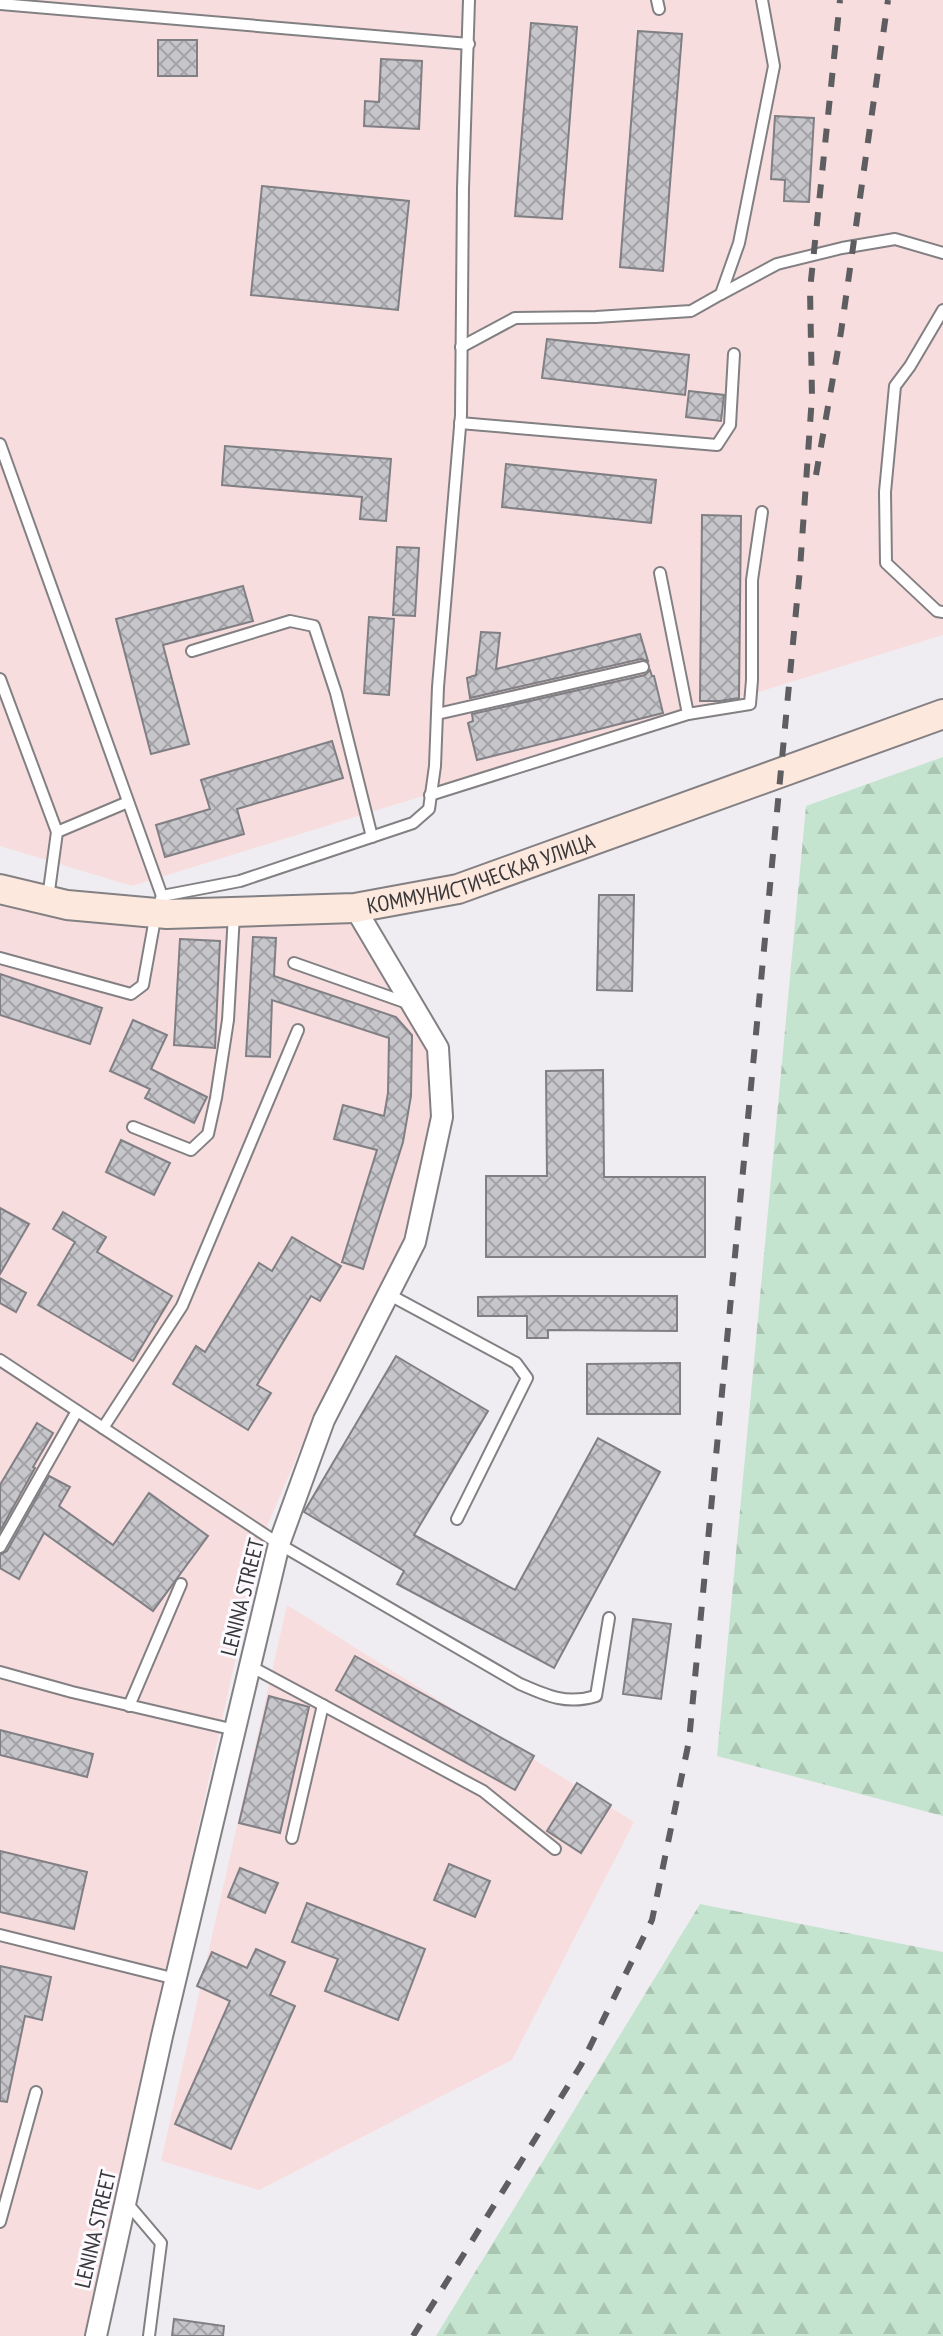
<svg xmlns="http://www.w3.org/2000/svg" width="943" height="2336" viewBox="0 0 943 2336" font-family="'PT Sans Narrow',sans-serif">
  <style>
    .industrial { fill: #f8ddde }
    .forest { fill: url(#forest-firs) }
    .building { fill: url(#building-cross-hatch); stroke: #807f84; stroke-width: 2 }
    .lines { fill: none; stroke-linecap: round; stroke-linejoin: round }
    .lane-casing { stroke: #838084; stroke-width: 14 }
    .street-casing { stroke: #838084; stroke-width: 24 }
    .secondary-casing { stroke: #838084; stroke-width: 32 }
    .lane { stroke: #fff; stroke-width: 10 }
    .street { stroke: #fff; stroke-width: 20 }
    .secondary { stroke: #fde8de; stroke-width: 28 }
    .rail { stroke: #5e5d60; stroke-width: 6; stroke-dasharray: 14 14; stroke-linecap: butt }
    .labels { text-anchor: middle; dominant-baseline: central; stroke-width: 6; stroke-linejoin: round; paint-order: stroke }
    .street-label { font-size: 22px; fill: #383739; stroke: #fdfaff }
  </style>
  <defs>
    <pattern id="forest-firs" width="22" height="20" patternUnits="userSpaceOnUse" patternTransform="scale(2)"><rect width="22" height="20" fill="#c5e4cf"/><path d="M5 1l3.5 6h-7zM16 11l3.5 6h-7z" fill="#aac4b2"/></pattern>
    <pattern id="building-cross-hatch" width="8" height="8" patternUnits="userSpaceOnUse" patternTransform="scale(2)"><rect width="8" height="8" fill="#c7c6cb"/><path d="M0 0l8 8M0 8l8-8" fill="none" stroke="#a3a2a6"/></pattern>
  </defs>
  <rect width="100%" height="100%" fill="#f0edf2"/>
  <!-- industrial -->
  <g class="industrial">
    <path d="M0,0H943V635L132,886L0,846Z"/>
    <path d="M0,897L348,916L429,1050L435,1113L407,1237L317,1410L268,1524L245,1616L86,2336H0Z"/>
    <path d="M287,1605L634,1822L512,2060L259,2190L161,2161Z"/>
  </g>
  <!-- forest -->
  <g class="forest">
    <path d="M943,757V1816L717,1756L806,806Z"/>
    <path d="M700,1904L943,1952V2336H436Z"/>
  </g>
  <!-- building -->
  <g class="building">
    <path d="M531,23L577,27L562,219L515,216Z"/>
    <path d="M638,31L682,34L663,271L620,267Z"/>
    <rect x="158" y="40" width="39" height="36"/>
    <path d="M381,59L422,61L419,129L364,126L365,101L379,102Z"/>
    <path d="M775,116L814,118L809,202L784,201L785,180L771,179Z"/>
    <path d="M262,186L409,201L398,310L251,295Z"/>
    <path d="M547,339L689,355L685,395L542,378Z"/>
    <path d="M689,391L724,395L721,421L686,417Z"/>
    <path d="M225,446L391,459L386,521L360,519L362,497L222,485Z"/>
    <path d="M506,464L656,480L651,523L502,507Z"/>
    <path d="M702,515L741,516L739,698L720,701H700Z"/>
    <path d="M397,547L419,548L415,616L393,615Z"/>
    <path d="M243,586L253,621L163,645L189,744L151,754L116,619Z"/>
    <path d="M369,617L394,619L389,695L364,693Z"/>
    <path d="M481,632L500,633L496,669L640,634L648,661L641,659L470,698L467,678L476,675Z"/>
    <path d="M650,670L652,676H654L663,713L477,760L468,723L473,721L472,714L645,675Z"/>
    <path d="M332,741L343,778L237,809L244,834L165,857L156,825L210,809L201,780Z"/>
    <path d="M599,895H634L632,991L597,990Z"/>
    <path d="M253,937L276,938L274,976L396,1017L412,1035L411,1096L403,1142L363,1269L342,1262L377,1150L334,1139L343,1105L384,1116L388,1093L389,1038L272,1000L270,1057L246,1056Z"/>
    <path d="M180,939L220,941L215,1048L174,1045Z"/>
    <path d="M0,974L102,1008L90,1044L0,1015Z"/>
    <path d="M133,1020L167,1035L151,1069L207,1097L194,1123L145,1098L150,1089L110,1071Z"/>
    <path d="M603,1070L604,1177H705V1257H486V1176H547L546,1071Z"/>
    <path d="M121,1140L170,1163L154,1195L106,1172Z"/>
    <path d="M0,1208L29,1224L0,1274Z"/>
    <path d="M63,1212L106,1237L97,1252L172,1296L133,1361L38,1305L75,1242L53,1229Z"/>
    <path d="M292,1237L341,1266L320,1301L311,1296L257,1385L271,1393L248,1430L173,1384L196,1346L205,1352L259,1263L272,1271Z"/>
    <path d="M0,1278L26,1293L16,1312L0,1303Z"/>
    <path d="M553,1296H677V1331L548,1330V1338H527V1316H478V1297Z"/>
    <path d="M396,1356L488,1411L414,1535L515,1590L598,1438L660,1472L554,1668L397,1584L404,1571L304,1512Z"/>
    <path d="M680,1363V1414H587V1364Z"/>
    <path d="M37,1423L53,1433L33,1467L35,1468L0,1531V1485Z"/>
    <path d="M49,1476L70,1487L59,1506L113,1545L149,1493L208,1536L153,1611L44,1533L19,1579L0,1568V1555L7,1551Z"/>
    <path d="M633,1619L671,1624L661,1699L623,1694Z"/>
    <path d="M355,1656L534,1756L515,1790L336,1690Z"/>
    <path d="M269,1696L309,1707L280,1833L239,1823Z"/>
    <path d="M0,1730L93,1754L87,1777L0,1755Z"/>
    <path d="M577,1783L611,1805L581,1853L547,1831Z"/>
    <path d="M0,1851L87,1872L74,1929L0,1912Z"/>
    <path d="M449,1864L490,1881L475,1917L434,1900Z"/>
    <path d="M240,1868L278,1883L265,1913L228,1897Z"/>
    <path d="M307,1903L425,1949L398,2020L325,1991L338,1959L292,1942Z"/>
    <path d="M256,1949L285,1962L270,1995L295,2006L231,2149L175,2124L230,2001L197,1986L212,1952L247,1968Z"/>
    <path d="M0,1966L51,1977L42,2020L25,2016L7,2102L0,2101Z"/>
    <path d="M174,2319L224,2326L223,2336H172Z"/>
  </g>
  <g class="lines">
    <!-- lane casing -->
    <g class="lane-casing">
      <g id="lane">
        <path d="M657,0L659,9"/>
        <path d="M0,4L469,44"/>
        <path d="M721,294L777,264L842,248L895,239L943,253"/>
        <path d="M943,310L910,366L895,386L885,492L886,563L937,611L943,612"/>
        <path d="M461,347L515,318L596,317L691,311L721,294L739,243L774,66L762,0"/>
        <path d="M460,423L717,445L730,425L734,354"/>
        <path d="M0,444L162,896"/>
        <path d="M660,573L688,714"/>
        <path d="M192,651L290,621L314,626L336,693L372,837"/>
        <path d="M0,679L57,832L48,898"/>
        <path d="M437,714L643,667"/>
        <path d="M430,795L688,714L750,704L752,680V580L762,512"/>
        <path d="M57,832L128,802"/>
        <path d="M0,958L131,994L143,985L156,913L162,896L240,881L413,823L429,809L435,766L438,687L461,415L463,188L469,0"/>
        <path d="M294,963L410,1004"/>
        <path d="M133,1127L191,1150L208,1134L216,1098L228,1020L234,914"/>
        <path d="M388,1294L516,1363L527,1378L457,1519"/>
        <path d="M0,1360L279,1544L520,1684C547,1696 567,1705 596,1696L609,1618"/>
        <path d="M103,1428L182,1306L298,1030"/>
        <path d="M0,1547L77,1411"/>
        <path d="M250,1666L483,1791L555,1849"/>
        <path d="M0,1672L72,1692L235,1730"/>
        <path d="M129,1706L181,1584"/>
        <path d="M292,1838L323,1705"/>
        <path d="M0,1935L176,1979"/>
        <path d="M127,2203L161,2243L149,2336"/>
        <path d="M0,2222L36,2092"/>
      </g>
    </g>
    <!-- street casing -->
    <g class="street-casing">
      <path id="street" d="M96,2336L162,2036L279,1544L324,1420L415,1242L442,1117L438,1048L355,908"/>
    </g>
    <!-- secondary casing -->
    <g class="secondary-casing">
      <g id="secondary">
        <path id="s1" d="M0,889L67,905L167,914L355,908L458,889L943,714"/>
      </g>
    </g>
    <!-- lane -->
    <use href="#lane" class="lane"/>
    <!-- street -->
    <use href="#street" class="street"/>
    <!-- secondary -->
    <use href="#secondary" class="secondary"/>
    <!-- rail -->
    <g class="rail">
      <path d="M816,475L841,332L888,0"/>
      <path d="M413,2336L581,2065L652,1920L689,1741L800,569L812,396L810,290L840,0"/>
    </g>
  </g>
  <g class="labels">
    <!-- street labels -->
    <g class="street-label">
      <text stroke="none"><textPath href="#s1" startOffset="488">КОММУНИСТИЧЕСКАЯ УЛИЦА</textPath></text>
      <text transform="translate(242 1597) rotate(-76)">LENINA STREET</text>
      <text transform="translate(95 2229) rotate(-77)">LENINA STREET</text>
    </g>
  </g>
</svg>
